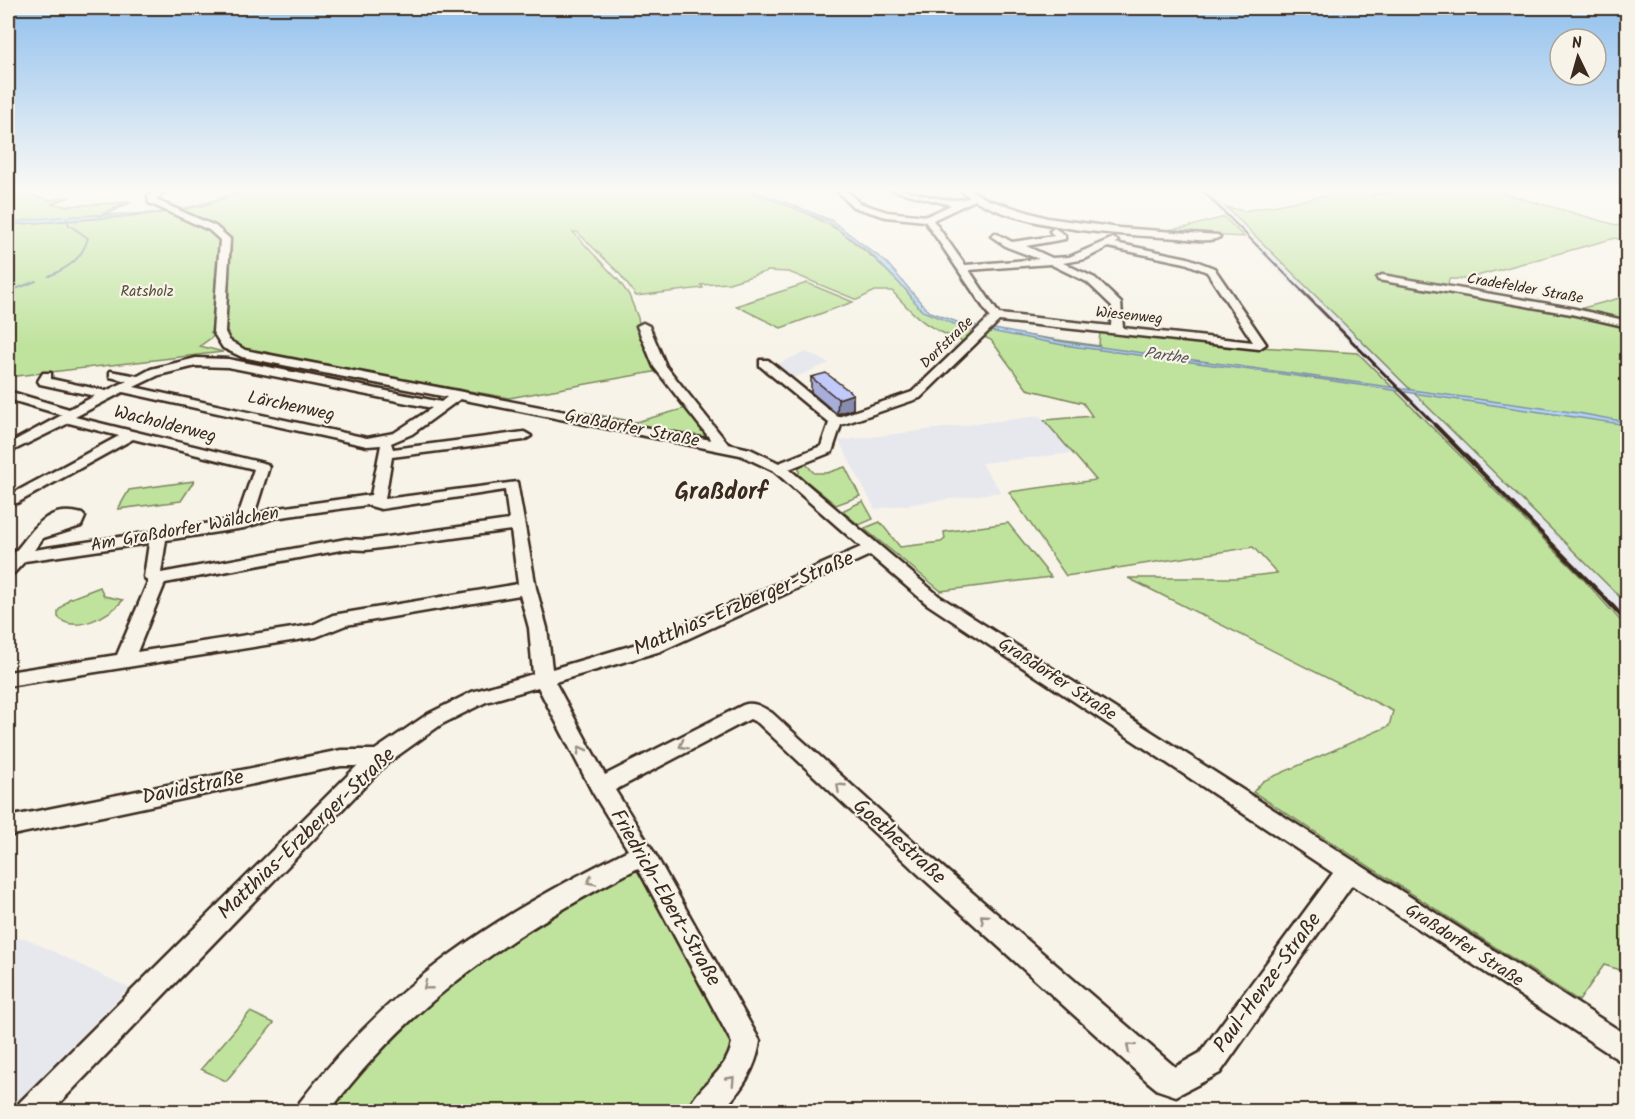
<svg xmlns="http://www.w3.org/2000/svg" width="1635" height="1119" viewBox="0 0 1635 1119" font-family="Kalam,sans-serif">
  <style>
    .built { fill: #e7e7ee }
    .green { fill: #bfe39d; stroke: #7d865e; stroke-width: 1.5 }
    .water { fill: #aed3f7; stroke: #808fa0; stroke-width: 1.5 }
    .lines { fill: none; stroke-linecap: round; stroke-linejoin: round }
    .stream-far1 { stroke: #808fa0; stroke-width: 2 }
    .stream { stroke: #808fa0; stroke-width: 3 }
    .minor-casing { stroke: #3b2a1e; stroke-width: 5 }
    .minor { fill: #f7f3e8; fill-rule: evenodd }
    .rail-far3 { stroke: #3b2a1e; stroke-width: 2 }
    .rail-far2 { stroke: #3b2a1e; stroke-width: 3 }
    .rail-far1 { stroke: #3b2a1e; stroke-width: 4 }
    .rail { stroke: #3b2a1e; stroke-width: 4.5 }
    .wall { fill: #a7aed9; stroke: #3b2a1e; stroke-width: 1.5 }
    .shaded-wall { fill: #888db0; stroke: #3b2a1e; stroke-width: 1.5 }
    .building { fill: #c2cafc; stroke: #3b2a1e; stroke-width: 1.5 }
    .oneway { stroke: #998e83 }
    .labels { text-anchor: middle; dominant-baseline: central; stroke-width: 4.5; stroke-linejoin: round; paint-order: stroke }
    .far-street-label { font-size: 15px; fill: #3b2a1e; stroke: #f7f3e8 }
    .far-park-label { font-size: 15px; fill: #554f37; stroke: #f7f3e8 }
    .far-water-label { font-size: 16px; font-style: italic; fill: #585454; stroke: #f7f3e8 }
    .street-label { font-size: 18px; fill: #3b2a1e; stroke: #f7f3e8 }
    .near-street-label { font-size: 21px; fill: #3b2a1e; stroke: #f7f3e8 }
    .district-label { font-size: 24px; font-weight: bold; fill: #3b2a1e; stroke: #f7f3e8 }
  </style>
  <rect width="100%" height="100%" fill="#f7f3e8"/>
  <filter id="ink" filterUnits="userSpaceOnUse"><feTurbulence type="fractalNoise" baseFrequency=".0167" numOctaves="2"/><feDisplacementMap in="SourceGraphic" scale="12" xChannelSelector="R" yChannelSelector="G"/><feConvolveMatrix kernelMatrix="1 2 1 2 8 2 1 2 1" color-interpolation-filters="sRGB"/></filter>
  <g filter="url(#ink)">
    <!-- built -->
    <g class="built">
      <path d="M1197,189H1209L1627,604V628L1584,580Z"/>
      <path d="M806,352L829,363L793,378L774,365Z"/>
      <path d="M1040,416L1073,453L981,463L1001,492L875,509L839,441Z"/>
      <path d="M25,938L129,988L8,1110V940Z"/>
    </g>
    <!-- green -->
    <g class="green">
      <path d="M8,189L50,200L70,197L51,204L67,206L131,202L108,214L8,223Z"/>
      <path d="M248,189H742L797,208L840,231L876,260L905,289L920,309L970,330L973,336L964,342C926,327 919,321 892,291H875L857,300L789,272L768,271L729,283L701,285L703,288L636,296L619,273L577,232H573L619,281L629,295L638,318L643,343L659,371L509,398L256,353C243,349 231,344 223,333V277L215,278V335L200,346L223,352L8,377V225C89,218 172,221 248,189Z"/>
      <path d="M1362,189H1399L1372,196L1405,189H1488L1627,228V242L1615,238L1466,279H1449L1447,290L1572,311L1627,296V604L1226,207L1244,211Z"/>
      <path d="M1224,217L1244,237L1151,232L1188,227Z"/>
      <path d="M807,283L853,302L781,328L736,306Z"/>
      <path d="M991,330L1099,346L1100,330L1257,347L1358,353L1584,580L1627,628V972L1604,965L1579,1001L1253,792L1263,781L1389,726L1393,711L1128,578H1236L1277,573L1253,547L1066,576L1009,492L1096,480L1044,420L1092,416L1083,403L1027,389L991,340L984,337Z"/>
      <path d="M686,408L707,434L706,436L692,437L583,415L584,412L636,422Z"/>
      <path d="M806,464L814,473H827L845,467L860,496L836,505L799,475V467Z"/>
      <path d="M194,481L181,501L118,509L129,490Z"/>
      <path d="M863,501L873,519L859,525L842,511Z"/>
      <path d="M880,522L900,547L941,542L945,539L944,532L1008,523L1051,577L941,591L866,530L865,528Z"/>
      <path d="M100,587L104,596L123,600C111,615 74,635 58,617V611L69,599Z"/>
      <path d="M635,867L736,1036V1060L693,1111L321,1112L406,1017L465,967Z"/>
      <path d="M250,1012L274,1023L226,1081L201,1069Z"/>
    </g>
    <!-- water -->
    <g class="water">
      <path d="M245,189H252L202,206L165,213L8,225C23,215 138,215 166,212C194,209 219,198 245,189Z"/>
      <path d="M744,189H751L831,220L887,263L928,311L957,322L1064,342L1578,413L1627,422V425L1326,380L1063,345L954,324L922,311L907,291L870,253L827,221Z"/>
    </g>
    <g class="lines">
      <!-- stream-far1 -->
      <g class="stream-far1">
        <path d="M99,216L123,204"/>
        <path d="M49,276C68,268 82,259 88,238L69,225L67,219"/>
        <path d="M8,292L36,281"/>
      </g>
      <!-- stream -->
      <path class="stream" d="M8,292L10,291"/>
      <!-- minor casing -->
      <g class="minor-casing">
        <g id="minor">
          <path d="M157,189H167L156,200L215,226L230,239L225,332L229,340L245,350L711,440L654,367L637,326L643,323L649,326L666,366L728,444L750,449L779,463L821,446L829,423L760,366V360H768L838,417L912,392L990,317L925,221L886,217L853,207L835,189L850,193L859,203L887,212L927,216L951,205L889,189C915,189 947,207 970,197L958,189H968L988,200L1047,218L1119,228L1218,235L1220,237C1211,243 1190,239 1179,238C1119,235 1028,230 975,200L933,220L965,265L1039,259L1007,247L991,236L995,233L1012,242L1054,236L1050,231L1054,228L1065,235V239L1026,246L1052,258L1069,257L1113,238L1118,241L1115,243L1188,258L1214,268L1266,344L1259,349L999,321L920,398L841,425L832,452L789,469L939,596L1628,1036V1066L1352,885L1220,1073L1176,1096L1158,1090L1147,1081L916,872L758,723L750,719L615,790L655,854L760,1041C756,1070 741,1091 721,1112H687C697,1085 727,1073 732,1043L638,868C516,931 412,1000 329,1112H296L300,1102C395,979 491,919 628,850L593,793L538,687L486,702L442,724L386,764L51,1112H16L20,1102L357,766H341L310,772L8,836V817L341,750H375L428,714L472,692L533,674L529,628L520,595L346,625L316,637L8,686V672L117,655L148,582L144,577L149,543L25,561L14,573L8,574C8,557 13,555 23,542C40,520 53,506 82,514L85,517L81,526L43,538L34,550L237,519L254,469L133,439L17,503H8V496L119,436L69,423L8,453V444L62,415L8,399V391L69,409L95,396L40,384L38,381L43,373H51V379L106,391L127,381L110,377V371L138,376L151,369L196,358L228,359L441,402L447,397L242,357L223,348L213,332L220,240L209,230L149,203L148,196ZM1108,247L1185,263L1207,272L1253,342L1123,328L1121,303L1095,278L1063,263L1085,259ZM1050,264L1087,282L1112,306L1111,326L999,314L969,270ZM196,366L228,367L432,408L394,433L367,438L134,387L159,375ZM123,392L367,446L381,445L371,495L272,509L254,515L269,467L267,464L75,417ZM460,399L740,455L774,471L861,547L647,641L552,669L547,628L536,588L517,482L385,499L392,457L524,440L531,436L524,432L393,449L391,443L412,434ZM505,490L509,520L366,540L346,539L161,573L166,540L244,528L274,518L367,505L381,509ZM511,530L518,584L333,615L312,625L137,652L165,583L346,549L366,550ZM870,555L927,604L1333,873L1200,1053L1175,1067L932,858L772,713C762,707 754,701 743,705L605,775L555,682L661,651Z"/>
          <path d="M1382,275L1571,308L1628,321V327L1571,314L1378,280L1377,278Z"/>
        </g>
      </g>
      <!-- minor -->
      <use href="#minor" class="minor"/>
      <!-- rail-far3 -->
      <path class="rail-far3" d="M1201,189L1304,293"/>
      <!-- rail-far2 -->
      <path class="rail-far2" d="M1302,291L1436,426"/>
      <!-- rail-far1 -->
      <path class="rail-far1" d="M1435,425L1607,600"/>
      <!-- rail -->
      <path class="rail" d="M1605,598L1628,623"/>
    </g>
    <!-- wall -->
    <path class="wall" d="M811,377L853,394V409L837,414L811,392Z"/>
    <!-- shaded-wall -->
    <path class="shaded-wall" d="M853,394V409L837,414L838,399Z"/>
    <!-- building -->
    <path class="building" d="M826,373L853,394L838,399L811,377Z"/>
    <!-- one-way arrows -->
    <defs><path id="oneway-chevron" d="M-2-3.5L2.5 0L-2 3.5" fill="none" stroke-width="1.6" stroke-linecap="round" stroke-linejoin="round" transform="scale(1.5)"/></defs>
    <g class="oneway">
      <use href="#oneway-chevron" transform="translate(683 745) rotate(153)"/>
      <use href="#oneway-chevron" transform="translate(581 750) rotate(-118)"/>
      <use href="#oneway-chevron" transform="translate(840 787) rotate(-137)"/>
      <use href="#oneway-chevron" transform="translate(591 881) rotate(153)"/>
      <use href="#oneway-chevron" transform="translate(984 918) rotate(-139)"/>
      <use href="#oneway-chevron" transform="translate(427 986) rotate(141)"/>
      <use href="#oneway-chevron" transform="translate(1130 1047) rotate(-139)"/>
      <use href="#oneway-chevron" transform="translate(731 1080) rotate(-47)"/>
    </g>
  </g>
  <!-- sky -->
  <linearGradient id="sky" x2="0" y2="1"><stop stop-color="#91c0ee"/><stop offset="0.55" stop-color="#fbfaf5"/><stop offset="1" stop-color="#fbfaf5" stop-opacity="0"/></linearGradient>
  <rect width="1635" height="346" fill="url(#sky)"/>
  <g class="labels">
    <!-- far-street labels -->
    <g class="far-street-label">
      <text transform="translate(1525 289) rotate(10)">Cradefelder Straße</text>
      <text transform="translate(1129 316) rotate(6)">Wiesenweg</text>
      <text transform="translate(947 343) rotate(-44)">Dorfstraße</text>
    </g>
    <!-- far-park labels -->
    <g class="far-park-label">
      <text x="147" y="292">Ratsholz</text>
    </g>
    <!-- far-water labels -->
    <g class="far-water-label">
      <text transform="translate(1166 356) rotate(8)">Parthe</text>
    </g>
    <!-- street labels -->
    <g class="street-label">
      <text transform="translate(291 407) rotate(12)">Lärchenweg</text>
      <text transform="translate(165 425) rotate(14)">Wacholderweg</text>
      <text transform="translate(632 429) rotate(11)">Graßdorfer Straße</text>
      <text transform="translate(185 530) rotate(-10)">Am Graßdorfer Wäldchen</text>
      <text transform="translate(1057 680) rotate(33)">Graßdorfer Straße</text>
      <text transform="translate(1464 946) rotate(33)">Graßdorfer Straße</text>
    </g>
    <!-- near-street labels -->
    <g class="near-street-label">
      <text transform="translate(744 604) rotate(-23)">Matthias-Erzberger-Straße</text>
      <text transform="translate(193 788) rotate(-12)">Davidstraße</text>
      <text transform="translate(307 834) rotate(-44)">Matthias-Erzberger-Straße</text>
      <text transform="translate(899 842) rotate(42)">Goethestraße</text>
      <text transform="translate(665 898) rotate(60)">Friedrich-Ebert-Straße</text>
      <text transform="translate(1268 983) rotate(-54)">Paul-Henze-Straße</text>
    </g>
    <!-- district labels -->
    <g class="district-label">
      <text x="721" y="492">Graßdorf</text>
    </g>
  </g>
  <!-- margin -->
  <rect width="1635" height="1119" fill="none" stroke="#f7f3e8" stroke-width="30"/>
  <rect x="15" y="15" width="1605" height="1089" fill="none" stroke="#3b2a1e" stroke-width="2" filter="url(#ink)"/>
  <!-- north arrow -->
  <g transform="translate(1578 57) rotate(355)"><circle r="28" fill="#f7f3e8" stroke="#aca397" stroke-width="1.5"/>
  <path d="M0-4.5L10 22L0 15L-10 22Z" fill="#3b2a1e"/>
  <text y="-9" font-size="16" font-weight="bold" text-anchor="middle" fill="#3b2a1e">N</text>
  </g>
</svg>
